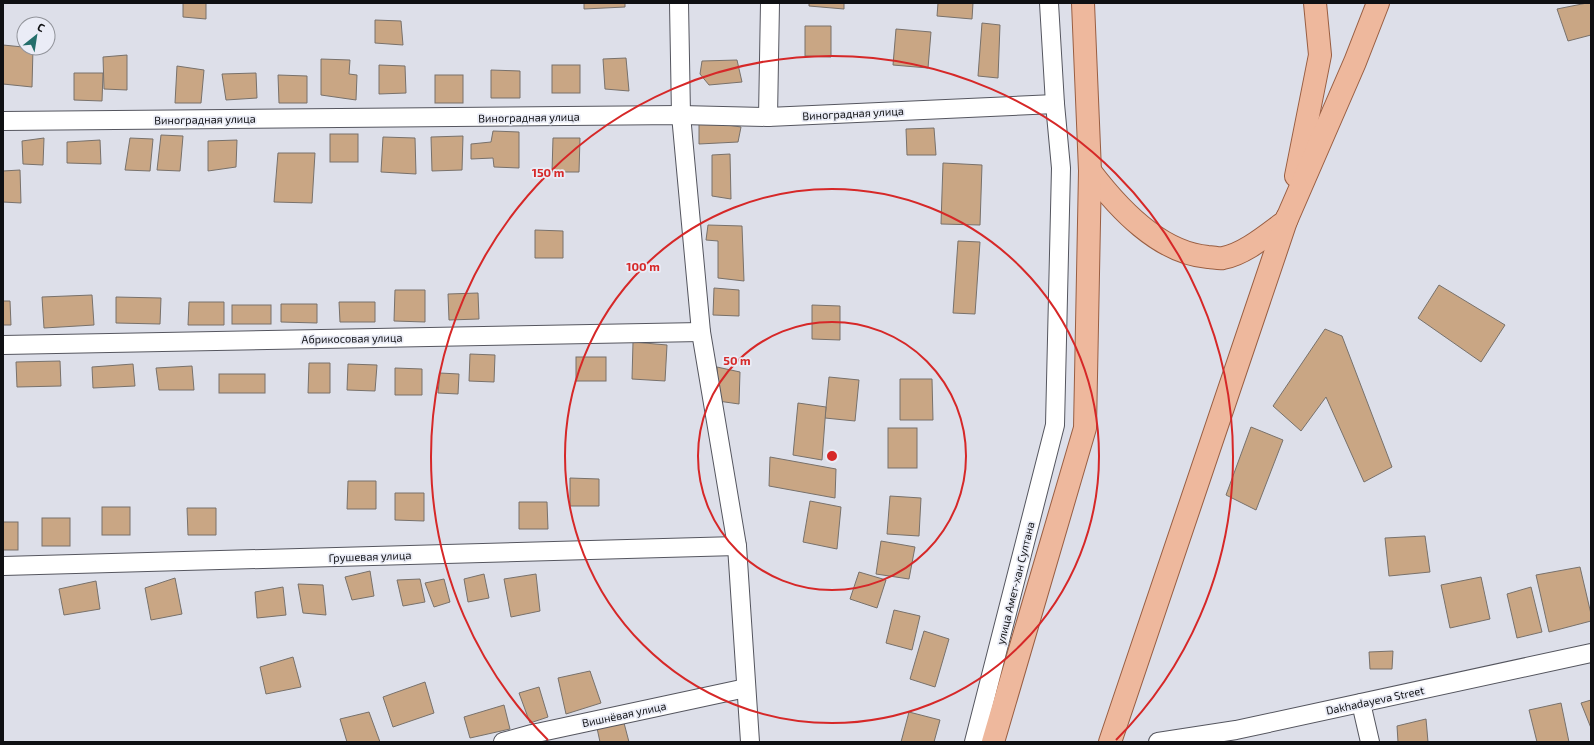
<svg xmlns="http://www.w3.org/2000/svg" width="1594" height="745" viewBox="0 0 1594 745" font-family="'Exo 2',sans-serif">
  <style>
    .building { fill: #c9a684; stroke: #78716b }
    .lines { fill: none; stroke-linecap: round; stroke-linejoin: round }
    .minor-casing { stroke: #55565f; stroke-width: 20 }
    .major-casing { stroke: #995e42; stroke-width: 24 }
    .minor { stroke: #fff; stroke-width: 18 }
    .major { stroke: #eeb89d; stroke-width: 22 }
    .ring { fill: none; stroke: #d62828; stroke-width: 2 }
    .labels { text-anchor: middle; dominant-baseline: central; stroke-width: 3.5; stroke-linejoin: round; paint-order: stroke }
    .street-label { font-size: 11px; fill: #0f1013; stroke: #eaecf6 }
    .centre { fill: #d62828; stroke: #eaecf6; stroke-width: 2 }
    .ring-label { font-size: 12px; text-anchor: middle; font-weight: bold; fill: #d62828; stroke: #eaecf6; stroke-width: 3.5; stroke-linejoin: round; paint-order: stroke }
  </style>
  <rect width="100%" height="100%" fill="#dddfe9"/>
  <!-- building -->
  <g class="building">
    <path d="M183,3H206V19L183,17Z"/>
    <path d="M584,3H625V7L584,9Z"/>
    <path d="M809,3H844V9L809,6Z"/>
    <path d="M938,3H973L972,19L937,16Z"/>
    <path d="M1587,3H1591V35L1568,41L1557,9Z"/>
    <path d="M375,20L401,21L403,45L375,43Z"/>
    <path d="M982,23L1000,25L998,78L978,76Z"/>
    <path d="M805,26H831V57L805,56Z"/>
    <path d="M896,29L931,32L928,68L893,65Z"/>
    <path d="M3,45L33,48L32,87L3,84Z"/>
    <path d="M127,55V90L104,89L103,57Z"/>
    <path d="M626,58L629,91L605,89L603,59Z"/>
    <path d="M321,59L350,60L349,74L357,75L356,100L321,95Z"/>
    <path d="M737,60L742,82L709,85L700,74L702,61Z"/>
    <path d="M379,65L405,66L406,93L379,94Z"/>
    <rect x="552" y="65" width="28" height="28"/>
    <path d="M177,66L204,70L201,103H175Z"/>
    <path d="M491,70L520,71V98H491Z"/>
    <path d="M74,73H103L102,101L74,100Z"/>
    <path d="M256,73L257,98L226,100L222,74Z"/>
    <path d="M278,75L307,76V103H279Z"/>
    <rect x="435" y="75" width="28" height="28"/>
    <path d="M714,123L741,127L738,142L699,144V124Z"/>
    <path d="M934,128L936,155H907L906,129Z"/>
    <path d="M493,131L519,132V168L494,167L493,158L471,159V144L491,142Z"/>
    <rect x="330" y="134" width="28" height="28"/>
    <path d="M161,135L183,136L180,171L157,170Z"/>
    <path d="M463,136L462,170L432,171L431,137Z"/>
    <path d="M383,137L415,138L416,174L381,172Z"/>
    <path d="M44,138L43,165L23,164L22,141Z"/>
    <path d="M130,138L153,139L150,171L125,170Z"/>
    <path d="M553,138H580L579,172H552Z"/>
    <path d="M100,140L101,164L67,163V142Z"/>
    <path d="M237,140L236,167L208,171V141Z"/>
    <path d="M278,153H315L312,203L274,202Z"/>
    <path d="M730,154L731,199L712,196V155Z"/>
    <path d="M943,163L982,165L980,225L941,224Z"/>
    <path d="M20,170L21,203L3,202V171Z"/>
    <path d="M708,225L742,226L744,281L718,278V241L706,240Z"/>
    <path d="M535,230L563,231V258H535Z"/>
    <path d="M958,241L980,242L975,314L953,313Z"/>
    <path d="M1439,285L1505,325L1481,362L1418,318Z"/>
    <path d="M714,288L739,290V316L713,315Z"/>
    <path d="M395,290H425V322L394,321Z"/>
    <path d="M478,293L479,319L449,320L448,294Z"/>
    <path d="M92,295L94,325L44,328L42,297Z"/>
    <path d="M116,297L161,298L160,324L116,323Z"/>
    <path d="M3,301H10L11,325H3Z"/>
    <path d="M189,302H224V325H188Z"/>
    <path d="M339,302H375V322H340Z"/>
    <path d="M281,304H317V323L281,322Z"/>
    <rect x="232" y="305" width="39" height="19"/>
    <path d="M812,305L840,306V340L812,339Z"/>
    <path d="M1325,329L1342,336L1392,467L1364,482L1326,397L1301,431L1273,406Z"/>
    <path d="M633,342L667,345L665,381L632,379Z"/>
    <path d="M470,354L495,355L494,382L469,381Z"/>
    <rect x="576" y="357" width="30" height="24"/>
    <path d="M60,361L61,386L17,387L16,362Z"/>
    <path d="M309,363H330V393H308Z"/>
    <path d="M133,364L135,386L93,388L92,367Z"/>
    <path d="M348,364L377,365L375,391L347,390Z"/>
    <path d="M192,366L194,390H159L156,368Z"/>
    <path d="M717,367L740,372L739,404L718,401Z"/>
    <path d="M395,368L422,369V395H395Z"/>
    <path d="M440,373L459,374L458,394L438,393Z"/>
    <rect x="219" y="374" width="46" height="19"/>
    <path d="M829,377L859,380L855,421L825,418Z"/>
    <path d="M900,379H932L933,420H900Z"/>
    <path d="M798,403L826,407L822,460L793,455Z"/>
    <path d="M1251,427L1283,440L1256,510L1226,495Z"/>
    <rect x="888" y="428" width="29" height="40"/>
    <path d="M770,457L836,469L835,498L769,486Z"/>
    <path d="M570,478L599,479V506H570Z"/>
    <path d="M348,481H376V509H347Z"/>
    <path d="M395,493H424V521L395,520Z"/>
    <path d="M890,496L921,498L919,536L887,534Z"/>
    <path d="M810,501L841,507L837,549L803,542Z"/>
    <path d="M519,502H547L548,529H519Z"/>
    <rect x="102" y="507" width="28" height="28"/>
    <path d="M187,508H216V535H188Z"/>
    <rect x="42" y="518" width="28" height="28"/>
    <rect x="3" y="522" width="15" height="28"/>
    <path d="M1425,536L1430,572L1389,576L1385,538Z"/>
    <path d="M881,541L915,547L909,579L876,574Z"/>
    <path d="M1580,567L1591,614V621L1549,632L1536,575Z"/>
    <path d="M370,571L374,596L352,600L345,577Z"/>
    <path d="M859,572L886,580L877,608L850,599Z"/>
    <path d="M484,574L489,598L468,602L464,579Z"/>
    <path d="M536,574L540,611L511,617L504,579Z"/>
    <path d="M1481,577L1490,619L1450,628L1441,585Z"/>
    <path d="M175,578L182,614L151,620L145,588Z"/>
    <path d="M420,579L425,602L403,606L397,580Z"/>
    <path d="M444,579L450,602L434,607L425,583Z"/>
    <path d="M96,581L100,609L64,615L59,589Z"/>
    <path d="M298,584L323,585L326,615L303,613Z"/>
    <path d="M283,587L286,615L257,618L255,592Z"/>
    <path d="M1531,587L1542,632L1517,638L1507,594Z"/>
    <path d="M894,610L920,616L912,650L886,643Z"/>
    <path d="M924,631L949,639L935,687L910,679Z"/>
    <path d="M1393,651L1392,669H1370L1369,652Z"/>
    <path d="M293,657L301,687L266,694L260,667Z"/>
    <path d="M590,671L601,703L566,714L558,678Z"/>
    <path d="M425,682L434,713L393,727L383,697Z"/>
    <path d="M539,687L548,717L530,723L519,693Z"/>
    <path d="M1591,700V728L1581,703Z"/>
    <path d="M1561,703L1569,742H1537L1529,710Z"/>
    <path d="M504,705L510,729L470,738L464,717Z"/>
    <path d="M369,712L380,742H347L340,719Z"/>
    <path d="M909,712L940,720L934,742H901Z"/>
    <path d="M1426,719L1428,742H1398L1397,726Z"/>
    <path d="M624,723L629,742H600L597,728Z"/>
  </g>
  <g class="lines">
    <!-- minor casing -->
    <g class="minor-casing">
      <g id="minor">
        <path d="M679,3L681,115L701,332L737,546L750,742"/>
        <path d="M768,117L770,3"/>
        <path d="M3,121L681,115L768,117L1055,104"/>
        <path d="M3,345L701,332"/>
        <path d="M3,566L737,546"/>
        <path d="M1361,703L1370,742"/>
        <path d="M503,742L532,734L746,688"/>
        <path d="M974,742L1055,425L1061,168L1055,104L1049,3"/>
        <path d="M1158,742L1236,730L1591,653"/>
      </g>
    </g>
    <!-- major casing -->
    <g class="major-casing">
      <g id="major">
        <path d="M1090,171C1118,208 1159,253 1208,257C1213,257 1219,259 1223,258C1245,254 1268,234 1286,221L1287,218"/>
        <path d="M1296,176L1320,55L1315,3"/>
        <path d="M993,742L1085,428L1090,171L1083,3"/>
        <path d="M1110,742L1286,221L1355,62L1378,3"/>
      </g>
    </g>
    <!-- minor -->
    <use href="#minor" class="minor"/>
    <!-- major -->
    <use href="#major" class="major"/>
  </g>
  <!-- distance rings -->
  <g class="ring">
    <circle cx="832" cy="456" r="134"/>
    <circle cx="832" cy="456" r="267"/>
    <path d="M548 740A401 401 0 1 1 1116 740"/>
  </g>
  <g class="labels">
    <!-- street labels -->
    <g class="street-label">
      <text transform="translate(853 113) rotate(-3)">Виноградная улица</text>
      <text transform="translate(529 117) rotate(-1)">Виноградная улица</text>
      <text transform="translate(205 119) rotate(-1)">Виноградная улица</text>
      <text transform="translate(352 338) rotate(-1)">Абрикосовая улица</text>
      <text transform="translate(370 556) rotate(-2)">Грушевая улица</text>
      <text transform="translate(1015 583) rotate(-76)">улица Амет-хан Султана</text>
      <text transform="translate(1375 700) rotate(-12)">Dakhadayeva Street</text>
      <text transform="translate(624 714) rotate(-12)">Вишнёвая улица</text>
    </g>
  </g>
  <circle cx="832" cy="456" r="6" class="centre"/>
  <g class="ring-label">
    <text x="548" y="177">150 m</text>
    <text x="643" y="271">100 m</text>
    <text x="737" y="365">50 m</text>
  </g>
  <!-- border -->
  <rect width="1594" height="745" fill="none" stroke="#0f1013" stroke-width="8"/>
  <!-- north arrow -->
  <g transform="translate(36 36) rotate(30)"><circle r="19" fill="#eaecf6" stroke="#92949b"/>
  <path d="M0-3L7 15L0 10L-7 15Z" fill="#246e6b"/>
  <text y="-6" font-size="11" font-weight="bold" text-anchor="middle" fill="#0f1013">С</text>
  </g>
</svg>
